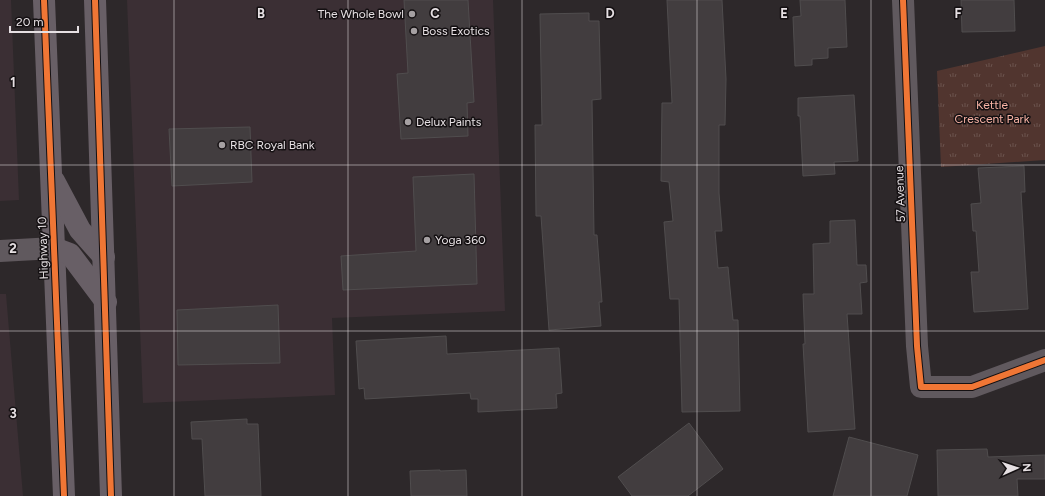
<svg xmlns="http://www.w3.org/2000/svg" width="1045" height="496" viewBox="0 0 1045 496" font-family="Figtree,sans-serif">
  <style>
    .built { fill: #3b2f34 }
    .grass { fill: url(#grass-tufts) }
    .building { fill: #423d3f; stroke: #504d4e }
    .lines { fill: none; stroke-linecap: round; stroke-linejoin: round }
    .minor { stroke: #60595e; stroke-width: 22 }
    .highway { stroke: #685f66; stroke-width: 22 }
    .cycleway-casing { stroke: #141012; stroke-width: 8 }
    .cycleway { stroke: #f07635; stroke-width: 6 }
    .grid { fill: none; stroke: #e6e0e3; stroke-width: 1; stroke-opacity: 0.55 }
    .poi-dot { fill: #a5a0a2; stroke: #141012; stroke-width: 1.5 }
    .labels { text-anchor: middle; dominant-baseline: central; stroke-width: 3; stroke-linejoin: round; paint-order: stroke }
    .poi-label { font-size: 12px; fill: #e6e0e3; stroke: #141012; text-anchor: start }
    .park-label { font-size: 12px; fill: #f9b4a6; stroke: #141012 }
    .street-label { font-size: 12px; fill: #e6e0e3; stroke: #141012 }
    .grid-label { font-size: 13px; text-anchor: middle; font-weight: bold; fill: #e6e0e3; stroke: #141012; stroke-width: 3; stroke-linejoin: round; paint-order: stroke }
  </style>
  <defs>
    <pattern id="grass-tufts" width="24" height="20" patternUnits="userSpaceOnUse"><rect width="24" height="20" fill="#51352f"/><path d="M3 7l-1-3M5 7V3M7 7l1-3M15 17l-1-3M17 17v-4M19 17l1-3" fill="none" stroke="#6a524d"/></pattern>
  </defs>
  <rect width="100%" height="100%" fill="#2d282a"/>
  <!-- built -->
  <g class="built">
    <path d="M0,0H11L19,200L0,201Z"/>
    <path d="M127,0H493L505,311L332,318L335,395L143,403Z"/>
    <path d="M0,294H6L23,496H0Z"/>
  </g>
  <!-- grass -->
  <path class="grass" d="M1045,46V160L941,167L937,71Z"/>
  <!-- building -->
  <g class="building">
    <path d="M404,0H468L474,102L467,103L468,136L401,139L397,74L408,73Z"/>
    <path d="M667,0H722L726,79L725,125H719V193L722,231H715L718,268L728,267L733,320H738L740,411L682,412L679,299H670L664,222L673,221L669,182L661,181L662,103H672Z"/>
    <path d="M800,0H845L847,47L828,48V58L812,59V65L795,66L793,17L801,16Z"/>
    <path d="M961,0H1014L1015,31L962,32Z"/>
    <path d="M589,13V21H599L601,99L592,100L594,235H597L602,302H599L601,326L549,330L541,216H536L535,125H542L540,14Z"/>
    <path d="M854,95L858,161L834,162L835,174L803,176L800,116H798V98Z"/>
    <path d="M250,127L252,182L172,186L169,129Z"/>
    <path d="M1024,166L1025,192H1021L1028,309L974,312L971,272H979L976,231H973L971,204L981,203L978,168Z"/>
    <path d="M474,174L477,284L343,290L341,256L416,251L413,177Z"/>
    <path d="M855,220L857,265H866L867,282L860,283L862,314H847L855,429L808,432L803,344H805L803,294H814L813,244L830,243V221Z"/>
    <path d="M278,305L280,363L178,365L177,310Z"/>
    <path d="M446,336L447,354L559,348L562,393L556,394L557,408L478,412V399H471L470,393L365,399L364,388L359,389L356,341Z"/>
    <path d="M247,419V424H258L261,496H205L202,439H192L191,422Z"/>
    <path d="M689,423L723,469L688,496H632L618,477Z"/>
    <path d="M849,437L918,455L907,496H833Z"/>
    <path d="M987,449L988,457L1045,455V479H1017L1018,496H938L937,450Z"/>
    <path d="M440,470V471L466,470L467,496H411L410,471Z"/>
  </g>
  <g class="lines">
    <!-- minor -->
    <g class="minor">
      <path d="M903,0L917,346L921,387H972L1045,360"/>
      <path d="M0,251L54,248"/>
    </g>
    <!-- highway -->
    <g class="highway">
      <path d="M44,0L64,496"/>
      <path d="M95,0L111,496"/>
      <path d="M54,181L80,230L104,257"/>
      <path d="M54,248L70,254L106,302"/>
    </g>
    <!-- cycleway casing -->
    <g class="cycleway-casing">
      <g id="cycleway">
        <path d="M44,0L64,496"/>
        <path d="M95,0L111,496"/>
        <path d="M903,0L917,346L921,387H972L1045,360"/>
      </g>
    </g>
    <!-- cycleway -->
    <use href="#cycleway" class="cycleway"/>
  </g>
  <!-- grid -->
  <path class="grid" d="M174,0V496M348,0V496M522,0V496M697,0V496M871,0V496M0,165H1045M0,331H1045"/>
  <!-- markers -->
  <g class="poi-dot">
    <circle cx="412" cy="14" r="4"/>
    <circle cx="414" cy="31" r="4"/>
    <circle cx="408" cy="122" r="4"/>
    <circle cx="222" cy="145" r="4"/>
    <circle cx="427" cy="240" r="4"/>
  </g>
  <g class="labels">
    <!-- poi labels -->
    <g class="poi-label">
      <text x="404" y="14" text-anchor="end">The Whole Bowl</text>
      <text x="422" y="31">Boss Exotics</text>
      <text x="416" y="122">Delux Paints</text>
      <text x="230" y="145">RBC Royal Bank</text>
      <text x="435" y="240">Yoga 360</text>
    </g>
    <!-- park labels -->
    <g class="park-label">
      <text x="992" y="105">Kettle<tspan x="992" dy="14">Crescent Park</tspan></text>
    </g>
    <!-- street labels -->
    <g class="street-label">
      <text transform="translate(900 194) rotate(-92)">57 Avenue</text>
      <text transform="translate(43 248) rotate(-92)">Highway 10</text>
    </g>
  </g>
  <g class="grid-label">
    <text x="261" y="18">B</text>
    <text x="435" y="18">C</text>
    <text x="610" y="18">D</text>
    <text x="784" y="18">E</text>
    <text x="958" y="18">F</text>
    <text x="13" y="87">1</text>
    <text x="13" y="253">2</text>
    <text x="13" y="418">3</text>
  </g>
  <!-- north arrow -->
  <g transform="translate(1017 468) rotate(87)" stroke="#141012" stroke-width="3" paint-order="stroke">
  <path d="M0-3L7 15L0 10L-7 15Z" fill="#e6e0e3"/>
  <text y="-6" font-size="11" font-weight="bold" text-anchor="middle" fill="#e6e0e3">N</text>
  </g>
  <!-- scale -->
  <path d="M10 26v6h68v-6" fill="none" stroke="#e6e0e3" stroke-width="2"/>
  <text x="16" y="26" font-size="12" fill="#e6e0e3" stroke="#141012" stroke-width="3" paint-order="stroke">20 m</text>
</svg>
